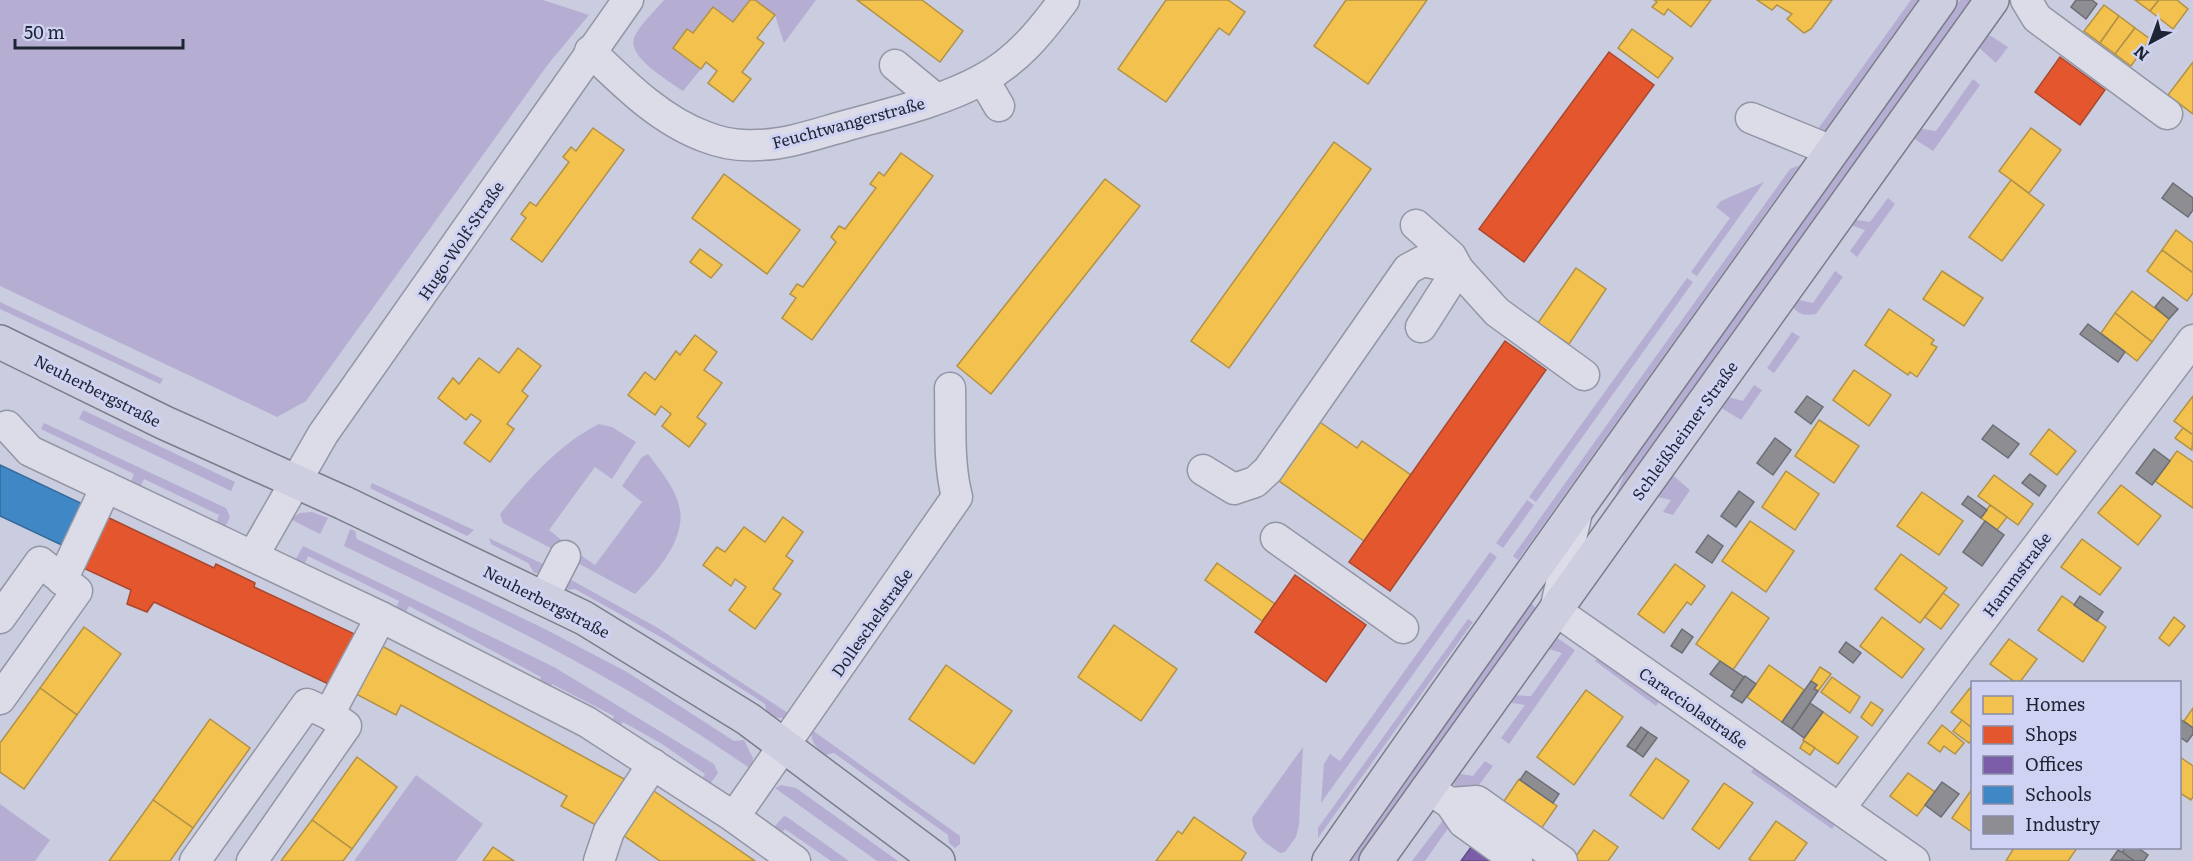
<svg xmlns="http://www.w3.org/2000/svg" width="2193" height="861" viewBox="0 0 2193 861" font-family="Literata,serif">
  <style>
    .green { fill: #b5aed2 }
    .homes { fill: #f2c14e; stroke: #b29246; stroke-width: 1.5 }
    .shops { fill: #e4572e; stroke: #a8482f; stroke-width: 1.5 }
    .offices { fill: #7b5ea7; stroke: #5f4d84; stroke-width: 1.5 }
    .schools { fill: #3f88c5; stroke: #356a99; stroke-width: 1.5 }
    .industry { fill: #8d8d92; stroke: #6b6e75; stroke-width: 1.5 }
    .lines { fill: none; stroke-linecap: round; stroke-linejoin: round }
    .minor-casing { stroke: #9396a5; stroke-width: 33 }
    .major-casing { stroke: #7a7d8a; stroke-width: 36 }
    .minor { stroke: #dbdce8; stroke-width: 30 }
    .major { stroke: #cdcfe0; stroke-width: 33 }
    .labels { text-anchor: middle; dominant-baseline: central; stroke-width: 6; stroke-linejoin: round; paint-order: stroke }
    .street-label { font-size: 16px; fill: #1d2432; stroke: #cfd2f2 }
  </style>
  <rect width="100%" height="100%" fill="#cacce0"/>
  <!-- green -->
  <g class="green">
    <path d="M0,0H543L589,15L549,63L306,401L277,417L0,286Z"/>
    <path d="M664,0H750L733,22L713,7L693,33L673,48L701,69L683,91C669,81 627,57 634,38C639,25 655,11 664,0Z"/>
    <path d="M755,0H816L784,43L775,15Z"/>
    <path d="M1911,0H1918L1824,132L1815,133Z"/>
    <path d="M1960,0H1975L1613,503L1627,467Z"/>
    <path d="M1983,35L1991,36L2008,47L1996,63L1976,45Z"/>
    <path d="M1973,79L1980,85L1933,151L1916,140L1912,133L1916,128L1936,131Z"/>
    <path d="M1800,165L1518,560L1513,556L1790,169Z"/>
    <path d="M1764,182L1697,276L1691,272L1730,218L1716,207L1721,201Z"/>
    <path d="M1888,198L1895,204L1857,257L1850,251L1865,230L1847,224L1851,219L1870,222Z"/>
    <path d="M1835,271L1843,277L1816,314C1804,316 1797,315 1791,303L1794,299L1813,303Z"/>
    <path d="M1687,278L1693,282L1536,502L1529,497Z"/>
    <path d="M0,302L163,379L160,384L0,309Z"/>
    <path d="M1792,332L1800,337L1774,373L1767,368Z"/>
    <path d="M1754,385L1762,390L1741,420L1723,409L1720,402L1724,396L1743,401Z"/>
    <path d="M83,410L235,482L231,491L79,419Z"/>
    <path d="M44,423L226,508L230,517L222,533L214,529L219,515L144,479L138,492L129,488L134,474L41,429Z"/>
    <path d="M599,424L612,427L636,442L612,479L595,467L549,530L564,542L560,553L503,523L500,514C528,480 559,444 599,424Z"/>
    <path d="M648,454C660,470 677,490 680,510C685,541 655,574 635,594L572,560L582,556L595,565L642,502L622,486L642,457Z"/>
    <path d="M1667,476L1675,477L1690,490L1673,515L1663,512L1671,500L1653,496Z"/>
    <path d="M372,483L474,530L467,536L370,488Z"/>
    <path d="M1527,500L1534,505L1503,548L1496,543Z"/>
    <path d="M312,512L328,518L320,534L290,519L300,513Z"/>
    <path d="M350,529L355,531L357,539L543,628L627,672L734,741L744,740L753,758L752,770C624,679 485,613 344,546Z"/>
    <path d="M489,538L549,567L540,573H534L528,563L491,544Z"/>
    <path d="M303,546L554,667L714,764L718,773L705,791L697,786L705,774L662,744L623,722L615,735L607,730L614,716L552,684L544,697L535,691L541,677L409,606L402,619L393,615L399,601L308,556L302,570L292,566Z"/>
    <path d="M1490,552L1497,557L1321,803L1324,764L1330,754L1340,761Z"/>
    <path d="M566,577L658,628L791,715C783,720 775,719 767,714L765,704L666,640L575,589L564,590Z"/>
    <path d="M1530,601L1540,614L1363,861H1343Z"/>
    <path d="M1468,619L1473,622L1318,838V828Z"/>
    <path d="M1556,637L1575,650L1509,744L1501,738L1525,705L1506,702L1511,695L1531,696L1562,653L1545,648Z"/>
    <path d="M1599,656L1661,699L1656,706L1595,661Z"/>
    <path d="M812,730L960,836V844L955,848L949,843L948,835L834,753L826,755C816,748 810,742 812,730Z"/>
    <path d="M1303,747L1299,825L1296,837L1285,852L1280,853C1266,843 1253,836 1252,818Z"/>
    <path d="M1485,761L1493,766L1471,796L1454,785L1452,778L1455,773L1473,776Z"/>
    <path d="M1756,766L1836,822L1832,829L1751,772Z"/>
    <path d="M416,775L483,824L456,861H354Z"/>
    <path d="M781,785L796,788L898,861H877L775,788Z"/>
    <path d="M0,804L50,840L35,861H0Z"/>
    <path d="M1450,811L1456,817L1425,861H1412Z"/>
    <path d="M784,816L787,817L849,861H831L785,829L775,841L767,835Z"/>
  </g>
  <!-- homes -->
  <g class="homes">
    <path d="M750,0H755L775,15L757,38L764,43L742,72L751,79L733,102L708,83L717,71L706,62L701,69L673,48L687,29L693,33L713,7L733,22Z"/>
    <path d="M857,0H922L963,31L940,62Z"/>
    <path d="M1166,0H1228L1245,12L1229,35L1219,28L1166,102L1118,69Z"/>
    <path d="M1346,0H1427L1368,84L1314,46Z"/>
    <path d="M1654,0H1711L1691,27L1668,9L1664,15L1652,7L1657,2Z"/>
    <path d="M1757,0H1832L1811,29L1804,33L1787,19L1792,14L1777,5L1772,10Z"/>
    <path d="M2135,0H2159L2150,11Z"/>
    <path d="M2159,0H2177L2188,9L2173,29L2150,11Z"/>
    <path d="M2104,5L2119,16L2100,43L2084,31Z"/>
    <path d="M2119,16L2135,28L2115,54L2100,43Z"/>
    <path d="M2135,28L2150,39L2131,66L2115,54Z"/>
    <path d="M1632,29L1673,58L1658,78L1618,48Z"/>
    <path d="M2193,62V114L2168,95Z"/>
    <path d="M593,128L624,150L542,262L511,239L526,218L521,214L530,202L536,206L569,162L563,157L571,147L576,151Z"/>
    <path d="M2031,128L2061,150L2029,193L1999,171Z"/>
    <path d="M1334,142L1371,169L1229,368L1191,341Z"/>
    <path d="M901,153L933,176L812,340L782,318L796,298L790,294L797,284L803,287L836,242L831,237L839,226L845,229L876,188L870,184L879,172L884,176Z"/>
    <path d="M724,174L800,230L767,274L692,218Z"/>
    <path d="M1105,179L1140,206L991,394L957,366Z"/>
    <path d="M2011,180L2044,205L2002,261L1969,237Z"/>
    <path d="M2176,230L2193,243V273L2162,250Z"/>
    <path d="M700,249L722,265L711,278L690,262Z"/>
    <path d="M2162,250L2193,273V293L2187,301L2147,271Z"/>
    <path d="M1576,268L1606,289L1569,344L1538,323Z"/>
    <path d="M1942,271L1983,298L1964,326L1923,299Z"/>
    <path d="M2132,291L2169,319L2152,342L2115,313Z"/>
    <path d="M1889,309L1934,340L1931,344L1937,347L1917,377L1910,372L1908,375L1865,345Z"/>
    <path d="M2115,313L2152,342L2137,361L2101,333Z"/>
    <path d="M695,335L717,352L704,370L722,383L697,417L706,424L689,447L662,426L671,414L661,406L655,415L628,395L645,372L655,380L676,351L680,355Z"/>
    <path d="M518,348L541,366L522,391L528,396L507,424L514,429L490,462L464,443L481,421L471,414L466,420L438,398L453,378L459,384L479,358L499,373Z"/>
    <path d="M1854,370L1891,395L1869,426L1833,400Z"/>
    <path d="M2193,396V435L2174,421Z"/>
    <path d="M1314,418L1357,448L1362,441L1411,475L1364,541L1272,476Z"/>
    <path d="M1819,420L1859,446L1834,483L1795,456Z"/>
    <path d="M2183,428L2193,435L2192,450L2175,438Z"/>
    <path d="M2049,429L2076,451L2057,475L2030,454Z"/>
    <path d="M2177,451L2193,462V508L2155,481Z"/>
    <path d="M1786,471L1819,494L1795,530L1762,507Z"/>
    <path d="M1994,475L2033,504L2018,525L1978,496Z"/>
    <path d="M2121,485L2161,516L2138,545L2098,513Z"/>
    <path d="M1922,492L1963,521L1939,555L1897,526Z"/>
    <path d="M1990,505L2007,517L1997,530L1981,518Z"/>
    <path d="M783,517L803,532L786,556L793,561L773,589L781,594L755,629L729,610L746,587L735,579L731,586L703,565L717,547L725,552L744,527L765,542Z"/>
    <path d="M1750,521L1794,551L1766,592L1722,561Z"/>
    <path d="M2082,539L2121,568L2100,595L2061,567Z"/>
    <path d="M1901,554L1947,588L1920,623L1875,589Z"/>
    <path d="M1217,563L1275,604L1262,621L1205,580Z"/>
    <path d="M1675,564L1705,586L1691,605L1687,602L1664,633L1638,614Z"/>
    <path d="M1732,592L1769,618L1733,670L1696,644Z"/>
    <path d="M1943,593L1959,605L1941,629L1925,617Z"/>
    <path d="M2062,596L2106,627L2083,662L2038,630Z"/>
    <path d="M1882,617L1924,649L1902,678L1860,646Z"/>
    <path d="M2174,617L2185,626L2169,646L2159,638Z"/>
    <path d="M1114,625L1177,669L1141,721L1078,677Z"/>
    <path d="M84,627L121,654L77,715L40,688Z"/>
    <path d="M2009,639L2037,659L2020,682H2015L1990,664Z"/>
    <path d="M382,646L626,780L601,828L561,806L567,796L401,705L396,715L356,694Z"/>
    <path d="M946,665L1012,711L974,764L909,719Z"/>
    <path d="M1769,665L1804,690L1782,722L1747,697Z"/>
    <path d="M1820,667L1831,674L1818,691L1814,689L1817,685L1811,681Z"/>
    <path d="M1832,677L1860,697L1850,713L1821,692Z"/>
    <path d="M40,688L77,715L24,789L0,772V743Z"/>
    <path d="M1970,688L1972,691V728L1951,712Z"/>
    <path d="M1586,690L1623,717L1574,785L1537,757Z"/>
    <path d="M1871,702L1883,710L1872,726L1861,717Z"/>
    <path d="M2193,708V728L2184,721Z"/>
    <path d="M1823,712L1858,737L1838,764L1803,740Z"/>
    <path d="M210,719L250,748L193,828L153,800Z"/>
    <path d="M1962,720L1972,728V739L1969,743L1953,731Z"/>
    <path d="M1942,725L1964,743L1955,754L1944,746L1940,752L1928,743Z"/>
    <path d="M1804,741L1815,748L1810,755L1800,748Z"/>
    <path d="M357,757L397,787L352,849L312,820Z"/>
    <path d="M2180,757L2193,766V797L2191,800L2180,793Z"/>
    <path d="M1656,758L1689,781L1663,819L1630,795Z"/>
    <path d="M1908,773L1935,792L1917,816L1890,796Z"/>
    <path d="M1519,779L1557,806L1536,836L1498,810Z"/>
    <path d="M1724,783L1753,803L1719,849L1692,829Z"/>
    <path d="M651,789L755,861H660L620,833Z"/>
    <path d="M1972,789V832L1952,818Z"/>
    <path d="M153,800L193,828L170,861H109Z"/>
    <path d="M1194,817L1246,853L1241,861H1156L1178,831L1182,834Z"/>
    <path d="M312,820L352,849L343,861H281Z"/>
    <path d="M1776,821L1807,843L1794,861H1752L1749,859Z"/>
    <path d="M1594,830L1618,847L1608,861H1576L1574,859Z"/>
    <path d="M493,847L514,861H483Z"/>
    <path d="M2014,848H2077L2068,861H2006Z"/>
  </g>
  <!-- shops -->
  <g class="shops">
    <path d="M1609,52L1654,85L1524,262L1479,229Z"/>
    <path d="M2060,57L2105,90L2080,125L2035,92Z"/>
    <path d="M1505,341L1546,370L1390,591L1349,562Z"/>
    <path d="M105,516L214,568L216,564L255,583L254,587L361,637L337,688L154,602L147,612L127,604L131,590L81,567Z"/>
    <path d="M1295,575L1366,625L1326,682L1255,632Z"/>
  </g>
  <!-- offices -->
  <path class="offices" d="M1474,843L1499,861H1461Z"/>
  <!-- schools -->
  <path class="schools" d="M0,465L87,506L68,548L0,516Z"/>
  <!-- industry -->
  <g class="industry">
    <path d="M2076,0H2092L2097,4L2086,19L2071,7Z"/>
    <path d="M2173,183L2193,198V210L2188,217L2162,198Z"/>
    <path d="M2163,297L2178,309L2169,319L2155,307Z"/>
    <path d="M2088,324L2125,352L2118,362L2080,334Z"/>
    <path d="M1807,396L1823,407L1811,424L1795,412Z"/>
    <path d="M1993,425L2019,444L2008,458L1982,439Z"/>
    <path d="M1775,438L1791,450L1773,475L1757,463Z"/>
    <path d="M2154,449L2170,461L2152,485L2136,473Z"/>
    <path d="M2030,474L2046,486L2039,496L2022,483Z"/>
    <path d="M1739,491L1754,502L1736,527L1721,516Z"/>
    <path d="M1968,496L1987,510L1981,518L1962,504Z"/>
    <path d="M1985,521L2004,535L1982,566L1963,552Z"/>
    <path d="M1708,535L1723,546L1712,563L1696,552Z"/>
    <path d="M2080,596L2103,612L2097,621L2074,605Z"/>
    <path d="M1682,629L1693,637L1682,653L1671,646Z"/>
    <path d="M1846,642L1861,653L1853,663L1839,652Z"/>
    <path d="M1720,661L1744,677L1734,691L1710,674Z"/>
    <path d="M1745,676L1756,684L1742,703L1731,696Z"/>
    <path d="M1811,681L1817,685L1814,689L1818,691L1792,729L1782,722Z"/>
    <path d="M1810,703L1823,712L1804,738L1792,729Z"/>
    <path d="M2180,719L2193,728V734L2187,742L2180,737Z"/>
    <path d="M1641,727L1648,732L1635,751L1627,746Z"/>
    <path d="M1648,732L1657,738L1643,757L1635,751Z"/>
    <path d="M1526,771L1559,794L1553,803L1520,780Z"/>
    <path d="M1942,782L1959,794L1941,817L1925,805Z"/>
    <path d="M2125,848H2138L2148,855L2144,861H2134L2122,852Z"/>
    <path d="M2118,850L2122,852L2134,861L2111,860Z"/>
  </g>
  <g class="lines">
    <!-- minor casing -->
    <g class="minor-casing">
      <g id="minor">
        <path d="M2026,0L2037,18L2167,114"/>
        <path d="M590,51C624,84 661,121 706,137C721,143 740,146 756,145C786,145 816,134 845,126C891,113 941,102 983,79C1018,60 1041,31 1064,0"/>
        <path d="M895,65L936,99"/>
        <path d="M983,79L999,106"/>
        <path d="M1751,118L1832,151"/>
        <path d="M1416,225L1451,256L1458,269L1497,312L1584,375"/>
        <path d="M7,426L30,451L381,617L587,722L734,817L795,861"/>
        <path d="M1203,470L1234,489L1255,482L1268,470L1408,269L1423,261L1458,269L1421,327"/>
        <path d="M1577,512L1555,610L1914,861"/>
        <path d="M1276,538L1403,628"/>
        <path d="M253,556L323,434L628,0"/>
        <path d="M62,580L106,487"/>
        <path d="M544,597L565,556"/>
        <path d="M0,618L40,562L77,591L0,699"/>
        <path d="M1438,795L1450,803L1463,822L1517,861"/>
        <path d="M1450,803L1477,801L1562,861"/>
        <path d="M1840,808L2193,340"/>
        <path d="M734,817L957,497C948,462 951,425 950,388"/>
        <path d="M195,861L307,704L329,714"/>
        <path d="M252,861L346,726L329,714L381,617"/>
        <path d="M599,861L609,831L653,764"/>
      </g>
    </g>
    <!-- major casing -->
    <g class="major-casing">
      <g id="major">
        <path d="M0,342L165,423L344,503L584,618L748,719L938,861"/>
        <path d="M1329,861C1530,572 1736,287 1940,0"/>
        <path d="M1376,861L1992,0"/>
      </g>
    </g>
    <!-- minor -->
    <use href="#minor" class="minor"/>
    <!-- major -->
    <use href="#major" class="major"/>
  </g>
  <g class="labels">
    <!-- street labels -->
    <g class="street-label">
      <text transform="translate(848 122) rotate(-15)">Feuchtwangerstraße</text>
      <text transform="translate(460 240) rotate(-56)">Hugo-Wolf-Straße</text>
      <text transform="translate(98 390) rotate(27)">Neuherbergstraße</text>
      <text transform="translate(1684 430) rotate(-54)">Schleißheimer Straße</text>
      <text transform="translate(2016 574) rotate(-53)">Hammstraße</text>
      <text transform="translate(547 601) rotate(27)">Neuherbergstraße</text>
      <text transform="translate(871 622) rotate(-55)">Dolleschelstraße</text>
      <text transform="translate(1694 707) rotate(35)">Caracciolastraße</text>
    </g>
  </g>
  <!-- legend -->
  <rect x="1971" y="681" width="210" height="168" fill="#cfd2f2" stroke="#888ca5" stroke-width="1.5"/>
  <rect x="1983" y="696" width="30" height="18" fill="#f2c14e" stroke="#888ca5" stroke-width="1.5"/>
  <text x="2025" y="711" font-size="18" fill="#1d2432">Homes</text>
  <rect x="1983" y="726" width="30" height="18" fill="#e4572e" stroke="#888ca5" stroke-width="1.5"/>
  <text x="2025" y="741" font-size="18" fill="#1d2432">Shops</text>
  <rect x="1983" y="756" width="30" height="18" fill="#7b5ea7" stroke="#888ca5" stroke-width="1.5"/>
  <text x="2025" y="771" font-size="18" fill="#1d2432">Offices</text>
  <rect x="1983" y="786" width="30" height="18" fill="#3f88c5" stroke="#888ca5" stroke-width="1.5"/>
  <text x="2025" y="801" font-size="18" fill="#1d2432">Schools</text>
  <rect x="1983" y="816" width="30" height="18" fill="#8d8d92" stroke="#888ca5" stroke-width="1.5"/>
  <text x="2025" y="831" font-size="18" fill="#1d2432">Industry</text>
  <!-- north arrow -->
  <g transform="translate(2151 42) rotate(221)" stroke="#cfd2f2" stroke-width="4.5" paint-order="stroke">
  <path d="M0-4.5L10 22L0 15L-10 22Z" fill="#1d2432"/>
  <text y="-9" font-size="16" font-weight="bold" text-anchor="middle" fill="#1d2432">N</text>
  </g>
  <!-- scale -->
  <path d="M15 39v9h168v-9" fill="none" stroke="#1d2432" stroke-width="3"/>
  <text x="24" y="39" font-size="18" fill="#1d2432" stroke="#cfd2f2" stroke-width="4.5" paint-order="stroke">50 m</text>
</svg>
